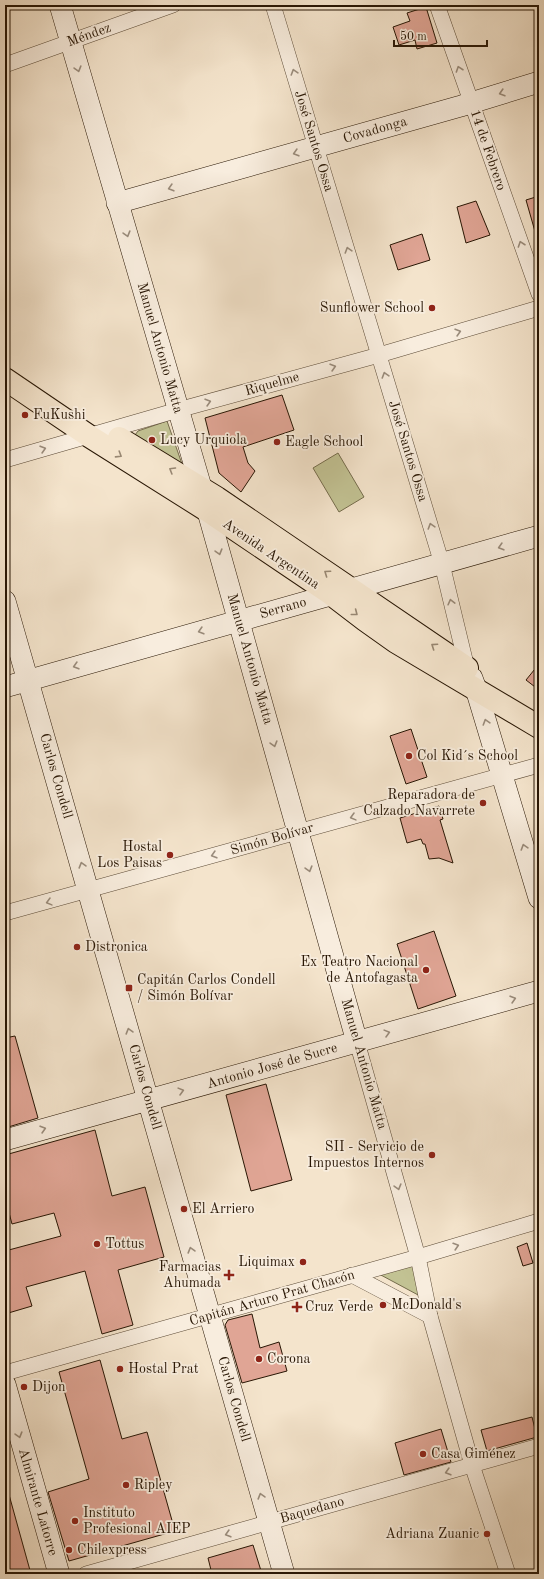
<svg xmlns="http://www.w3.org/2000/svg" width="544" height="1579" viewBox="0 0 544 1579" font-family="'Old Standard TT',serif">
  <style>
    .green { fill: #c2c293; stroke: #756c4c }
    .building { fill: #e0a595; stroke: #281604 }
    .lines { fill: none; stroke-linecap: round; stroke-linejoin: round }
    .street-casing { stroke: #5b4a36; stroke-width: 16 }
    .secondary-casing { stroke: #281604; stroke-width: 22 }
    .primary-casing { stroke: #281604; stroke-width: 24 }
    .street { stroke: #f8edde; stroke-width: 15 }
    .secondary { stroke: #f8edde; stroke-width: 21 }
    .primary { stroke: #f4e4cc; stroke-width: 22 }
    .oneway { stroke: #9a8c7c }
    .oneway2 { stroke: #988772 }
    .poi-dot { fill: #8f2418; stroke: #f8edde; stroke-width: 1.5 }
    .labels { text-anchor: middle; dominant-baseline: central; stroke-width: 3.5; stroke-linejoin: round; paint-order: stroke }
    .street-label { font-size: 14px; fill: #281604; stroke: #f8edde }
    .poi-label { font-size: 14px; fill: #281604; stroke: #f8edde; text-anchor: start }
  </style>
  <rect width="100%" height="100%" fill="#f4e4cc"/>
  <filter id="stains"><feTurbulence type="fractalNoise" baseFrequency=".005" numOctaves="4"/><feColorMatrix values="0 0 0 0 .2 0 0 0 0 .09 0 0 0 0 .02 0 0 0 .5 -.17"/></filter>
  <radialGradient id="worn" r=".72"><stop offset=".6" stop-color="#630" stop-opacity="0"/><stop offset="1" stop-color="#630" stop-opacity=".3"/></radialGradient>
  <!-- green -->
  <g class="green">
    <path d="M167,421L182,464L135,435L138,431Z"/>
    <path d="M338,453L364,497L339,512L313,468Z"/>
    <path d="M412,1264L420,1296L379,1274Z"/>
  </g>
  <!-- building -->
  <g class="building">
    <path d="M426,7L437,43L417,49L415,40L399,45L393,27L410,21L407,13Z"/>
    <path d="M539,196V235H536L526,200Z"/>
    <path d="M476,201L490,235L466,243L457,207Z"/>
    <path d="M422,234L430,260L398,270L390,245Z"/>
    <path d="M282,395L294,430L243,447L248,463L255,471L241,492L219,473L205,418Z"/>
    <path d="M539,664V690L526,680Z"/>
    <path d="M411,729L427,777L406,784L390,736Z"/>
    <path d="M439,806L443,819L440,820L453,863L439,858L429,859L425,844H423L421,839L407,843L400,818Z"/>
    <path d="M434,931L456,996L418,1009L397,944Z"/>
    <path d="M15,1036L38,1118L5,1128V1038Z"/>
    <path d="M266,1084L292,1180L251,1191L226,1095Z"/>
    <path d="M95,1130L112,1196L145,1187L164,1257L118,1270L133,1325L102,1334L85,1271L26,1287L32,1306L5,1314V1251L61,1236L54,1213L12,1224L7,1205H5V1155Z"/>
    <path d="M527,1243L533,1263L523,1266L517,1247Z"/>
    <path d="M252,1314L260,1348L279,1342L287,1371L242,1383L225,1325L228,1320Z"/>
    <path d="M100,1360L122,1439L147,1432L175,1531L69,1561L48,1492L89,1479L59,1372Z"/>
    <path d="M532,1417L537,1437L487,1451L481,1430Z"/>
    <path d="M441,1429L451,1462L404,1475L395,1443Z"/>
    <path d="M5,1491H8L31,1574H5Z"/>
    <path d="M253,1545L262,1574H212L208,1558Z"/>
  </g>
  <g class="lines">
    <!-- street casing -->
    <g class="street-casing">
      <g id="street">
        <path d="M273,5L442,564L467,668"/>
        <path d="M437,5L539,294"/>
        <path d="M5,65L173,5"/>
        <path d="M5,460L178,410L379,355L539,308"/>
        <path d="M5,913L539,765"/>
        <path d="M357,1042L418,1257L430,1316L472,1465L508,1574"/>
        <path d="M352,1275L430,1316"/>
        <path d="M5,1373L418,1257L539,1221"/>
        <path d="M86,1574L539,1446"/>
      </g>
    </g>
    <!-- secondary casing -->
    <g class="secondary-casing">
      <g id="secondary">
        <path d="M60,5L201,487L357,1042"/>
        <path d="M117,203L461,106L539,82"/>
        <path d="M5,601L284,1574"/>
        <path d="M472,678L476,689L539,898"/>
        <path d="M5,687L539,536"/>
        <path d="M5,1140L539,991"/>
        <path d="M5,1384L59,1574"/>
      </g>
    </g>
    <!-- primary casing -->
    <g class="primary-casing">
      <g id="primary">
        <path d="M5,379L89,436L208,511L331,594L365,620L396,642L539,727"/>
        <path d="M119,438L217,498L467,668"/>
      </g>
    </g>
    <!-- street -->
    <use href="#street" class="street"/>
    <!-- secondary -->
    <use href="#secondary" class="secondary"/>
    <!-- primary -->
    <use href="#primary" class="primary"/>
  </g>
  <!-- one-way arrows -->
  <defs><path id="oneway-chevron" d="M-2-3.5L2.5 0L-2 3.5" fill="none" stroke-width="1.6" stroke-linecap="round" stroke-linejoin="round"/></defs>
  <g class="oneway">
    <use href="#oneway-chevron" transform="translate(78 69) rotate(74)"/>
    <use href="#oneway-chevron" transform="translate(459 69) rotate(-109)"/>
    <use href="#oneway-chevron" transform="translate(294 72) rotate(-107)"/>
    <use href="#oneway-chevron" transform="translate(502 93) rotate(163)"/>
    <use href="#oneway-chevron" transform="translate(296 153) rotate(164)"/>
    <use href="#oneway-chevron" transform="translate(171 188) rotate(164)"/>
    <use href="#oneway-chevron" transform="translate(127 234) rotate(74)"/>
    <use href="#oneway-chevron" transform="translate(521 244) rotate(-109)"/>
    <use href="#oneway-chevron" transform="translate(348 250) rotate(-107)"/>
    <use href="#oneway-chevron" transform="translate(458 332) rotate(-16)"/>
    <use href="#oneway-chevron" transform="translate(333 367) rotate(-16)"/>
    <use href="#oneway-chevron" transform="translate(385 375) rotate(-107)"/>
    <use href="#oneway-chevron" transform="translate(208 402) rotate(-16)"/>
    <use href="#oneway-chevron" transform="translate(43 449) rotate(-16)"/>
    <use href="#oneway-chevron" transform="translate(431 526) rotate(-107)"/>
    <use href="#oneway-chevron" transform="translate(501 547) rotate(164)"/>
    <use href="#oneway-chevron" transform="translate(219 552) rotate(74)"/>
    <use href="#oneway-chevron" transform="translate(451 602) rotate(-104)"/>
    <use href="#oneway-chevron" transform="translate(201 631) rotate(164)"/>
    <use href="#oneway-chevron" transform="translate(76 666) rotate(164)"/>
    <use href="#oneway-chevron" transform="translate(486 722) rotate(-107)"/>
    <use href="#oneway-chevron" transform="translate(274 744) rotate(74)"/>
    <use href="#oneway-chevron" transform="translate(353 817) rotate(165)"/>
    <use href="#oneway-chevron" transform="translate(524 847) rotate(-107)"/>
    <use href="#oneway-chevron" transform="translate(214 855) rotate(164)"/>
    <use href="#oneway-chevron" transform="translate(82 865) rotate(-106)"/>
    <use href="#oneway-chevron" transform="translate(309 869) rotate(74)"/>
    <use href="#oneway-chevron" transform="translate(49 902) rotate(165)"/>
    <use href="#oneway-chevron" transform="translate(513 999) rotate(-16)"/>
    <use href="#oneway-chevron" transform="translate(129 1031) rotate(-106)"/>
    <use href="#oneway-chevron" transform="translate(387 1033) rotate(-15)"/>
    <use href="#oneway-chevron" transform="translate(181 1091) rotate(-15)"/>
    <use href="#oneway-chevron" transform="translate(43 1129) rotate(-16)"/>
    <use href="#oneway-chevron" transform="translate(398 1187) rotate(74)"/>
    <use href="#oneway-chevron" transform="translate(456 1246) rotate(-17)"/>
    <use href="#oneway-chevron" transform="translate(191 1250) rotate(-106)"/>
    <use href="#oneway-chevron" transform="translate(19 1435) rotate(74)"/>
    <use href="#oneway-chevron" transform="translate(448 1472) rotate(164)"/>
    <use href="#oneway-chevron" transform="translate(261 1496) rotate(-106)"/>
    <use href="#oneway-chevron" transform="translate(228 1534) rotate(164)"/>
  </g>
  <g class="oneway2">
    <use href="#oneway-chevron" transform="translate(119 455) rotate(32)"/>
    <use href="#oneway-chevron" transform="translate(172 470) rotate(-149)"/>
    <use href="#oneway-chevron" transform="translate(327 573) rotate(-145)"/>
    <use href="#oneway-chevron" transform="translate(355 613) rotate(38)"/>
    <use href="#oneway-chevron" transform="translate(434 646) rotate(-146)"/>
  </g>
  <!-- markers -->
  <g class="poi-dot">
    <circle cx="432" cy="308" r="4"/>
    <circle cx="25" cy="415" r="4"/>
    <circle cx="152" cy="440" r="4"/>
    <circle cx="277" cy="442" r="4"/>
    <circle cx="409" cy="756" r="4"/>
    <circle cx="483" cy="803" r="4"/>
    <circle cx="170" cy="855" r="4"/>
    <circle cx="77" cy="947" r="4"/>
    <circle cx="426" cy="970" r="4"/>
    <rect x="125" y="984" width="8" height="8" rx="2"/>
    <circle cx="432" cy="1155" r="4"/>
    <circle cx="184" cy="1209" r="4"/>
    <circle cx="97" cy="1244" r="4"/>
    <circle cx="303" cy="1262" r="4"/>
    <path d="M227 1269h4v4h4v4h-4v4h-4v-4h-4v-4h4z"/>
    <circle cx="383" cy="1305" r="4"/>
    <path d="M295 1301h4v4h4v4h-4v4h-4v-4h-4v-4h4z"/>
    <circle cx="259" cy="1359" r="4"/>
    <circle cx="120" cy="1369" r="4"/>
    <circle cx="24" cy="1387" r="4"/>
    <circle cx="423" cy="1454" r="4"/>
    <circle cx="126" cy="1485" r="4"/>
    <circle cx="75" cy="1521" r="4"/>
    <circle cx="487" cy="1534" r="4"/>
    <circle cx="69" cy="1550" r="4"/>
  </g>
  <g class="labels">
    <!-- street labels -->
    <g class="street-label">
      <text transform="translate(89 35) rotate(-20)">Méndez</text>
      <text transform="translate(375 130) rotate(-16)">Covadonga</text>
      <text transform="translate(314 141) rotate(73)">José Santos Ossa</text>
      <text transform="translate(488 150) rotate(71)">14 de Febrero</text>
      <text transform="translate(160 348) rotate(74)">Manuel Antonio Matta</text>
      <text transform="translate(272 384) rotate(-16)">Riquelme</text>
      <text transform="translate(408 451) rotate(73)">José Santos Ossa</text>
      <text transform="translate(271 554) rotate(34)">Avenida Argentina</text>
      <text transform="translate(283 608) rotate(-16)">Serrano</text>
      <text transform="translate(250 659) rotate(74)">Manuel Antonio Matta</text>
      <text transform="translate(56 776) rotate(74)">Carlos Condell</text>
      <text transform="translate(272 839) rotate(-16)">Simón Bolívar</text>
      <text transform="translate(364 1064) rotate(74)">Manuel Antonio Matta</text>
      <text transform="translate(272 1066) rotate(-16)">Antonio José de Sucre</text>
      <text transform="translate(145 1087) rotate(74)">Carlos Condell</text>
      <text transform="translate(272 1298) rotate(-16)">Capitán Arturo Prat Chacón</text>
      <text transform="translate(234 1399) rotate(74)">Carlos Condell</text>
      <text transform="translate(38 1502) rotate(74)">Almirante Latorre</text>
      <text transform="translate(312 1510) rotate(-16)">Baquedano</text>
    </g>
    <!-- poi labels -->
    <g class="poi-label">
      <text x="424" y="308" text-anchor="end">Sunflower School</text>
      <text x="33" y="415">FuKushi</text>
      <text x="160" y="440">Lucy Urquiola</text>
      <text x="285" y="442">Eagle School</text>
      <text x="417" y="756">Col Kid´s School</text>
      <text x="475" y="795" text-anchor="end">Reparadora de<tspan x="475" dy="16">Calzado Navarrete</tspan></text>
      <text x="162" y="847" text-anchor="end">Hostal<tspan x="162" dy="16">Los Paisas</tspan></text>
      <text x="85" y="947">Distronica</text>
      <text x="418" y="962" text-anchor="end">Ex Teatro Nacional<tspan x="418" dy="16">de Antofagasta</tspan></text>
      <text x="137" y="980">Capitán Carlos Condell<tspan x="137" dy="16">/ Simón Bolívar</tspan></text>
      <text x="424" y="1147" text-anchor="end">SII - Servicio de<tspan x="424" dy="16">Impuestos Internos</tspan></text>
      <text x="192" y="1209">El Arriero</text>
      <text x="105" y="1244">Tottus</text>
      <text x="295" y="1262" text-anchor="end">Liquimax</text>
      <text x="221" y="1267" text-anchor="end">Farmacias<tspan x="221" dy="16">Ahumada</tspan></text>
      <text x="391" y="1305">McDonald's</text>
      <text x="305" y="1307">Cruz Verde</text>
      <text x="267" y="1359">Corona</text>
      <text x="128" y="1369">Hostal Prat</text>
      <text x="32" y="1387">Dijon</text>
      <text x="431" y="1454">Casa Giménez</text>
      <text x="134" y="1485">Ripley</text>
      <text x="83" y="1513">Instituto<tspan x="83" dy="16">Profesional AIEP</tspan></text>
      <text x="479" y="1534" text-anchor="end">Adriana Zuanic</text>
      <text x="77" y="1550">Chilexpress</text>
    </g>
  </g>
  <!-- margin -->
  <rect width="544" height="1579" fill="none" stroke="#f4e4cc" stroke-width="20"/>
  <rect x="6" y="6" width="532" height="1567" fill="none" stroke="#281604" stroke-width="2"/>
  <rect x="10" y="10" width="524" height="1559" fill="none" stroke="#281604"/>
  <!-- scale -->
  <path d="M394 40v6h93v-6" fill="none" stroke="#281604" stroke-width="2"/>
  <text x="400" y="40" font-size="12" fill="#281604" stroke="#f8edde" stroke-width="3" paint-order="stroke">50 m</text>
  <rect width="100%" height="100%" filter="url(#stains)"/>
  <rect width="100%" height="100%" fill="url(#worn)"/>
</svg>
